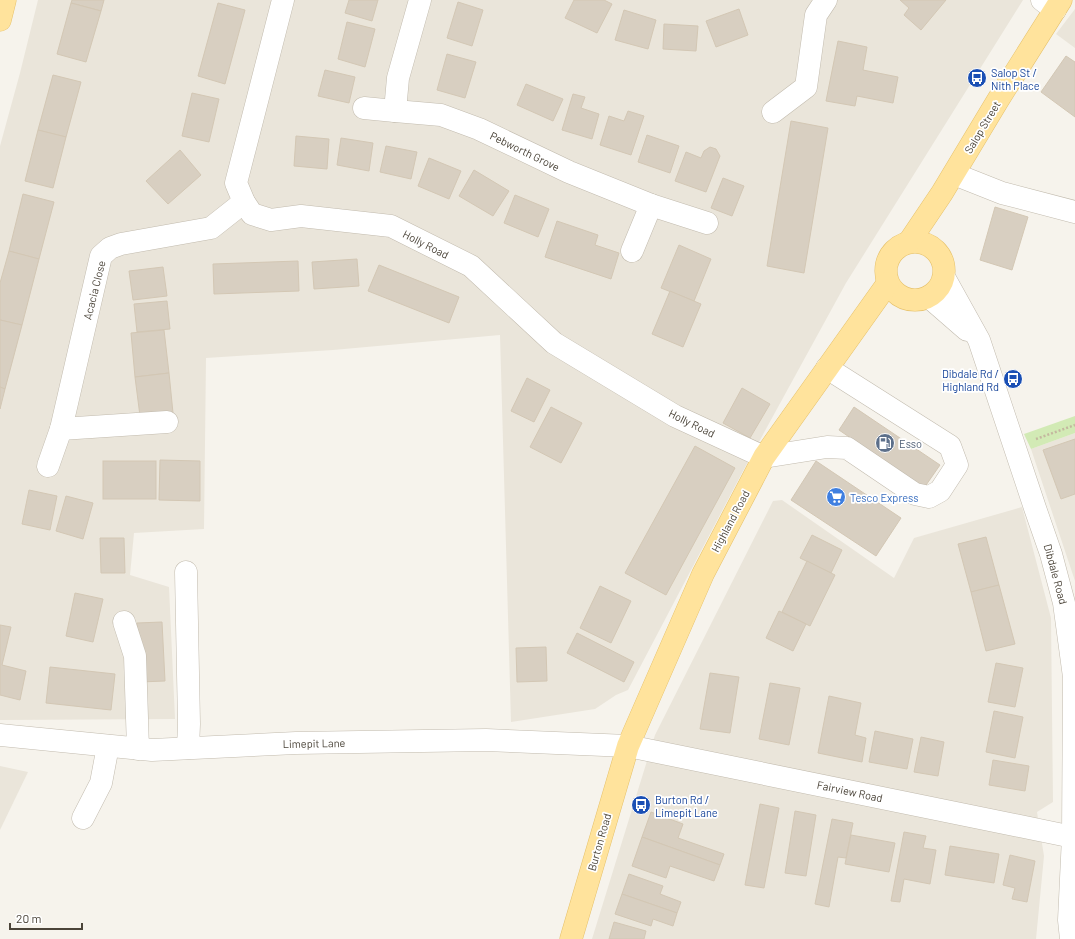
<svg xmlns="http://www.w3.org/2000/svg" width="1075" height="939" viewBox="0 0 1075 939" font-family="Barlow,sans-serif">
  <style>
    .residential { fill: #eae5da }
    .green { fill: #d2eab5 }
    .building { fill: #d8cfc1; stroke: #d3c7b4 }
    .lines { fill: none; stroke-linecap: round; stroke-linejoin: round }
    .minor-casing { stroke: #c2bbae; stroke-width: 23 }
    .major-casing { stroke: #e6c16a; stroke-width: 23 }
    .path { stroke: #c4b79f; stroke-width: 2.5; stroke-dasharray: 2 2; stroke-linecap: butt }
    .minor { stroke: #fff; stroke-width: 22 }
    .major { stroke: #ffe39c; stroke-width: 22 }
    .labels { text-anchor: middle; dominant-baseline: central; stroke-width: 3.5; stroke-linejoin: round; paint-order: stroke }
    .transit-label { font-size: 11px; fill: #164399; stroke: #fff; text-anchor: start }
    .street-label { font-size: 11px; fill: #4b4439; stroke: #fff }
    .service-label { font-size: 11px; fill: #4e5e75; stroke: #fff; text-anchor: start }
    .shop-label { font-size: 11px; fill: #366cbe; stroke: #fff; text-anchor: start }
  </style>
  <rect width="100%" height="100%" fill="#f6f3ec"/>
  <!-- residential -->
  <g class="residential">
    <path d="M38,0H1023L846,283L743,471L628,690L616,695L595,709L511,722L500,335L333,350L206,358L204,529L134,533L130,575L169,587L175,719L0,720V146L20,73Z"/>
    <path d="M1075,9V48L1056,34Z"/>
    <path d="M1075,433V581L1031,449Z"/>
    <path d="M782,500L894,578L914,538L1022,507L1051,618L1053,802L1037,812L1044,856L1036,939H592L655,735L773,501Z"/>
    <path d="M0,766L28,772L0,830Z"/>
  </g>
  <!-- green -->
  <path class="green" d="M1075,416V433L1031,449L1024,434Z"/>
  <!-- building -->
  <g class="building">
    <path d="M72,0H104L101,11L71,3Z"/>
    <path d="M349,0H378L372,21L345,13Z"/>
    <path d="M574,0H604L612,4L597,33L565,18Z"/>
    <path d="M900,0H946L921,30L904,15L909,8Z"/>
    <path d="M458,2L483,10L472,46L447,38Z"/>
    <path d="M71,3L101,11L86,62L57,54Z"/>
    <path d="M218,3L245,10L225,84L198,76Z"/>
    <path d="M739,9L748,35L716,47L706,21Z"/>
    <path d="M624,10L656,20L648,49L615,40Z"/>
    <path d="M347,22L375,29L365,67L338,59Z"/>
    <path d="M664,24L698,26L696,51L663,49Z"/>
    <path d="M838,41L867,47L863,70L898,77L893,103L857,96L855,106L826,101Z"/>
    <path d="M447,54L476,62L465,98L437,90Z"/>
    <path d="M1066,56L1075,62V117L1041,92Z"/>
    <path d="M325,70L355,77L349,103L318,96Z"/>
    <path d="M53,75L81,82L66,137L38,130Z"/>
    <path d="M526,84L563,99L553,121L517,105Z"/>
    <path d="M192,93L219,99L209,142L182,136Z"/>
    <path d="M573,94L585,97L581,108L599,114L592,139L562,130Z"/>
    <path d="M628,111L644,116L631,155L600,145L609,116L624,121Z"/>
    <path d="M791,121L828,128L804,273L767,266Z"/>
    <path d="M38,130L66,137L53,188L25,181Z"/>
    <path d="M647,135L679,146L670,173L638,162Z"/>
    <path d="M296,136L329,139L327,169L294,166Z"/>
    <path d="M341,138L373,143L369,171L337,165Z"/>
    <path d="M386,146L417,152L411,179L380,172Z"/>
    <path d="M710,147L716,149L720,156L706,192L675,181L686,152L701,158L704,151Z"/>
    <path d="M180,150L201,175L168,204L146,181Z"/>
    <path d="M429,158L461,171L449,199L418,186Z"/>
    <path d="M474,170L509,191L493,216L459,196Z"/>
    <path d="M723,178L744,186L732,216L711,208Z"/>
    <path d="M23,194L54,202L39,259L9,251Z"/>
    <path d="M515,195L549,209L538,237L504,223Z"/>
    <path d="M995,207L1028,217L1012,270L980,260Z"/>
    <path d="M557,221L598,235L595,245L619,253L611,279L545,257Z"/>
    <path d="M679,245L711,259L694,301L661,288Z"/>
    <path d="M9,251L39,259L22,325L0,320V283Z"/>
    <path d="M357,259L359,286L314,289L312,262Z"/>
    <path d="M298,261L299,291L214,294L213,264Z"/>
    <path d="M379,265L459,297L449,323L368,291Z"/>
    <path d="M163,267L167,296L133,300L129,271Z"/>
    <path d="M670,291L701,304L683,347L652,334Z"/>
    <path d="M167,301L170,329L137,332L134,304Z"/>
    <path d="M0,320L22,325L5,389L0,387Z"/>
    <path d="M164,330L169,373L135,377L131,333Z"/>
    <path d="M169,373L173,413L140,416L135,377Z"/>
    <path d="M527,378L550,390L534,422L511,411Z"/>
    <path d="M0,387L5,389L0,409Z"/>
    <path d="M742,388L770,404L750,438L723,423Z"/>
    <path d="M551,407L582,423L561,463L530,447Z"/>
    <path d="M854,407L940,465L924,488L839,430Z"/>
    <path d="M1075,439V494L1061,499L1043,450Z"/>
    <path d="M695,446L735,468L666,595L625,573Z"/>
    <path d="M160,460L200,461V501L159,500Z"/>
    <rect x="103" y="461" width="53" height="38"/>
    <path d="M816,461L901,518L876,556L791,500Z"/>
    <path d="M29,490L57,496L50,530L22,524Z"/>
    <path d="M66,496L93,503L83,539L56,531Z"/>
    <path d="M812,535L842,550L831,573L800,558Z"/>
    <path d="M986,537L999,585L971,592L958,544Z"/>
    <path d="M100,538H124L125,573H101Z"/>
    <path d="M807,561L835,575L810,626L782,612Z"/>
    <path d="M999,585L1015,644L986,651L971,592Z"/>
    <path d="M600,586L631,601L611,643L580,628Z"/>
    <path d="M75,593L103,599L93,642L66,636Z"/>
    <path d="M779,611L806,624L793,651L766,638Z"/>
    <path d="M162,622L165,681L140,682L137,623Z"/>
    <path d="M0,625L11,627L2,665L26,671L20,700L0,695Z"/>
    <path d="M577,633L634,662L624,682L567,653Z"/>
    <path d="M546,647L547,681L517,682L516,648Z"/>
    <path d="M996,663L1023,668L1015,707L988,702Z"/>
    <path d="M50,667L115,674L111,710L46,703Z"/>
    <path d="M710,673L739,677L730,733L700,729Z"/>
    <path d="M770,683L800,688L789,745L759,739Z"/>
    <path d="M829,696L861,703L855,735L866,738L862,762L818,753Z"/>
    <path d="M994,711L1023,717L1015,758L986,752Z"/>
    <path d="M875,731L913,739L907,769L869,762Z"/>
    <path d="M921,737L944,742L938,776L914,772Z"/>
    <path d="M993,760L1029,766L1025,791L989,785Z"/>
    <path d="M760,804L779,808L764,888L745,885Z"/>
    <path d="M795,811L816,815L806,876L785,873Z"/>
    <path d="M651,812L683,824L678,838L724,854L720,865L642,837Z"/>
    <path d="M832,819L853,823L846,858L838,857L829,907L815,904Z"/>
    <path d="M904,832L926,836L923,848L936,850L930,884L904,879L900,902L891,901Z"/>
    <path d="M851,835L895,843L889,872L845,864Z"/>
    <path d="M642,837L720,865L714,881L670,866L666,878L632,866Z"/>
    <path d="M950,846L999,854L994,883L945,875Z"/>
    <path d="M1010,855L1035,861L1027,902L1012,899L1015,888L1003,885Z"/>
    <path d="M629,874L663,886L660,894L681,902L677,913L622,894Z"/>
    <path d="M622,894L677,913L673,926L653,919L651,926L615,914Z"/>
    <path d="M614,922L646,931L644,939H609Z"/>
  </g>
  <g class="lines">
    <!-- minor casing -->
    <g class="minor-casing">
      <g id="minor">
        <path d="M283,0L236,183L244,202L252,214L271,220L301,216L391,226L471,266L554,343L675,416L764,457L827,447L847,448L915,494L929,497L940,491L957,465L950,446L827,368"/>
        <path d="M420,0L398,78L395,111L441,115L479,129L569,172L651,205L707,223"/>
        <path d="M1042,0L1055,10"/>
        <path d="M364,108L395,111"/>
        <path d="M773,112L806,87L816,15L826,0"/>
        <path d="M954,174L1002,193L1075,212"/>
        <path d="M632,251L651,205"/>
        <path d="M944,277L979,340L1035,508L1051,554L1064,603L1074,677L1073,837L1069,920L1071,939"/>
        <path d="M929,297L967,330"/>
        <path d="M167,422L61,429L101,256L110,248L121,244L211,228L244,202"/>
        <path d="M48,466L61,429"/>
        <path d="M186,572L189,724L188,748"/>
        <path d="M124,622L135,656L138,749"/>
        <path d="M0,735L152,750L296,743L486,740L628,746L1073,837"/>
        <path d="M83,818L101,783L108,746"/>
      </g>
    </g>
    <!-- major casing -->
    <g class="major-casing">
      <g id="major">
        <path d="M0,20L5,0"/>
        <circle cx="915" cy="271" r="29"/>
        <path d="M909,242L942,193L998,100L1061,0"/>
        <path d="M571,939L628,746L703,574L764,457L888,283"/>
      </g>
    </g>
    <!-- path -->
    <path class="path" d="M1036,439L1075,425"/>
    <!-- minor -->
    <use href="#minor" class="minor"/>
    <!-- major -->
    <use href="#major" class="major"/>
  </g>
  <!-- icons -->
  <defs>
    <g id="bus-disc" transform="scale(1)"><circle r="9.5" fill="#1a4fb4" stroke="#fff"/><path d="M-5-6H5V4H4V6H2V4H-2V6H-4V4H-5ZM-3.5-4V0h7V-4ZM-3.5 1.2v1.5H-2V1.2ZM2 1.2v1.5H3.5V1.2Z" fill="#fff"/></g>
    <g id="fuel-disc" transform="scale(1)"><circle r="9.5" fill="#5c6f8a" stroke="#fff"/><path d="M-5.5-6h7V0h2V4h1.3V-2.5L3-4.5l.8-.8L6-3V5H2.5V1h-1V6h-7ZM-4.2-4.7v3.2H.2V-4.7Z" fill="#fff"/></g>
    <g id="supermarket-disc" transform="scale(1)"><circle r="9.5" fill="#3f7fe0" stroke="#fff"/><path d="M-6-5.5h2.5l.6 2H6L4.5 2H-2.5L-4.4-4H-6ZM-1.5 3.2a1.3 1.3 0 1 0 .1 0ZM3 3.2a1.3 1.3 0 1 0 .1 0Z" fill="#fff"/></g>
  </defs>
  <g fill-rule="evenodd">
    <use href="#bus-disc" x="977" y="78"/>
    <use href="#bus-disc" x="1013" y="379"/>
    <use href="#fuel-disc" x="885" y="443"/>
    <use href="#supermarket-disc" x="836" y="497"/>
    <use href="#bus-disc" x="641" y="805"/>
  </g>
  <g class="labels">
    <!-- transit labels -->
    <g class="transit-label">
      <text x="991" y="72">Salop St /<tspan x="991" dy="13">Nith Place</tspan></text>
      <text x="999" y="373" text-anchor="end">Dibdale Rd /<tspan x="999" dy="13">Highland Rd</tspan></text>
      <text x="655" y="799">Burton Rd /<tspan x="655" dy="13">Limepit Lane</tspan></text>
    </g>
    <!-- street labels -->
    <g class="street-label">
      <text transform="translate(982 127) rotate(-59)">Salop Street</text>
      <text transform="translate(525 151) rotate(26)">Pebworth Grove</text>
      <text transform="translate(426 244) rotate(27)">Holly Road</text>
      <text transform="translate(94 290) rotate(-76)">Acacia Close</text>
      <text transform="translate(692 423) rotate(26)">Holly Road</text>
      <text transform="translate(730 521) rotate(-62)">Highland Road</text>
      <text transform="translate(1056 574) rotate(75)">Dibdale Road</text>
      <text transform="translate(314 743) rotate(-1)">Limepit Lane</text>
      <text transform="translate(850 791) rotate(12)">Fairview Road</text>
      <text transform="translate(599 842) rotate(-74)">Burton Road</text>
    </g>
    <!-- service labels -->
    <g class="service-label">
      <text x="899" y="443">Esso</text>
    </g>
    <!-- shop labels -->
    <g class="shop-label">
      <text x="850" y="497">Tesco Express</text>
    </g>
  </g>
  <!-- scale -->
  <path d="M10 923v6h72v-6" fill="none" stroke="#4b4439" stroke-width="2"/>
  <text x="16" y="923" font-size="12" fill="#4b4439" stroke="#ffffff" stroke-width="3" paint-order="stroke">20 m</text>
</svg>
